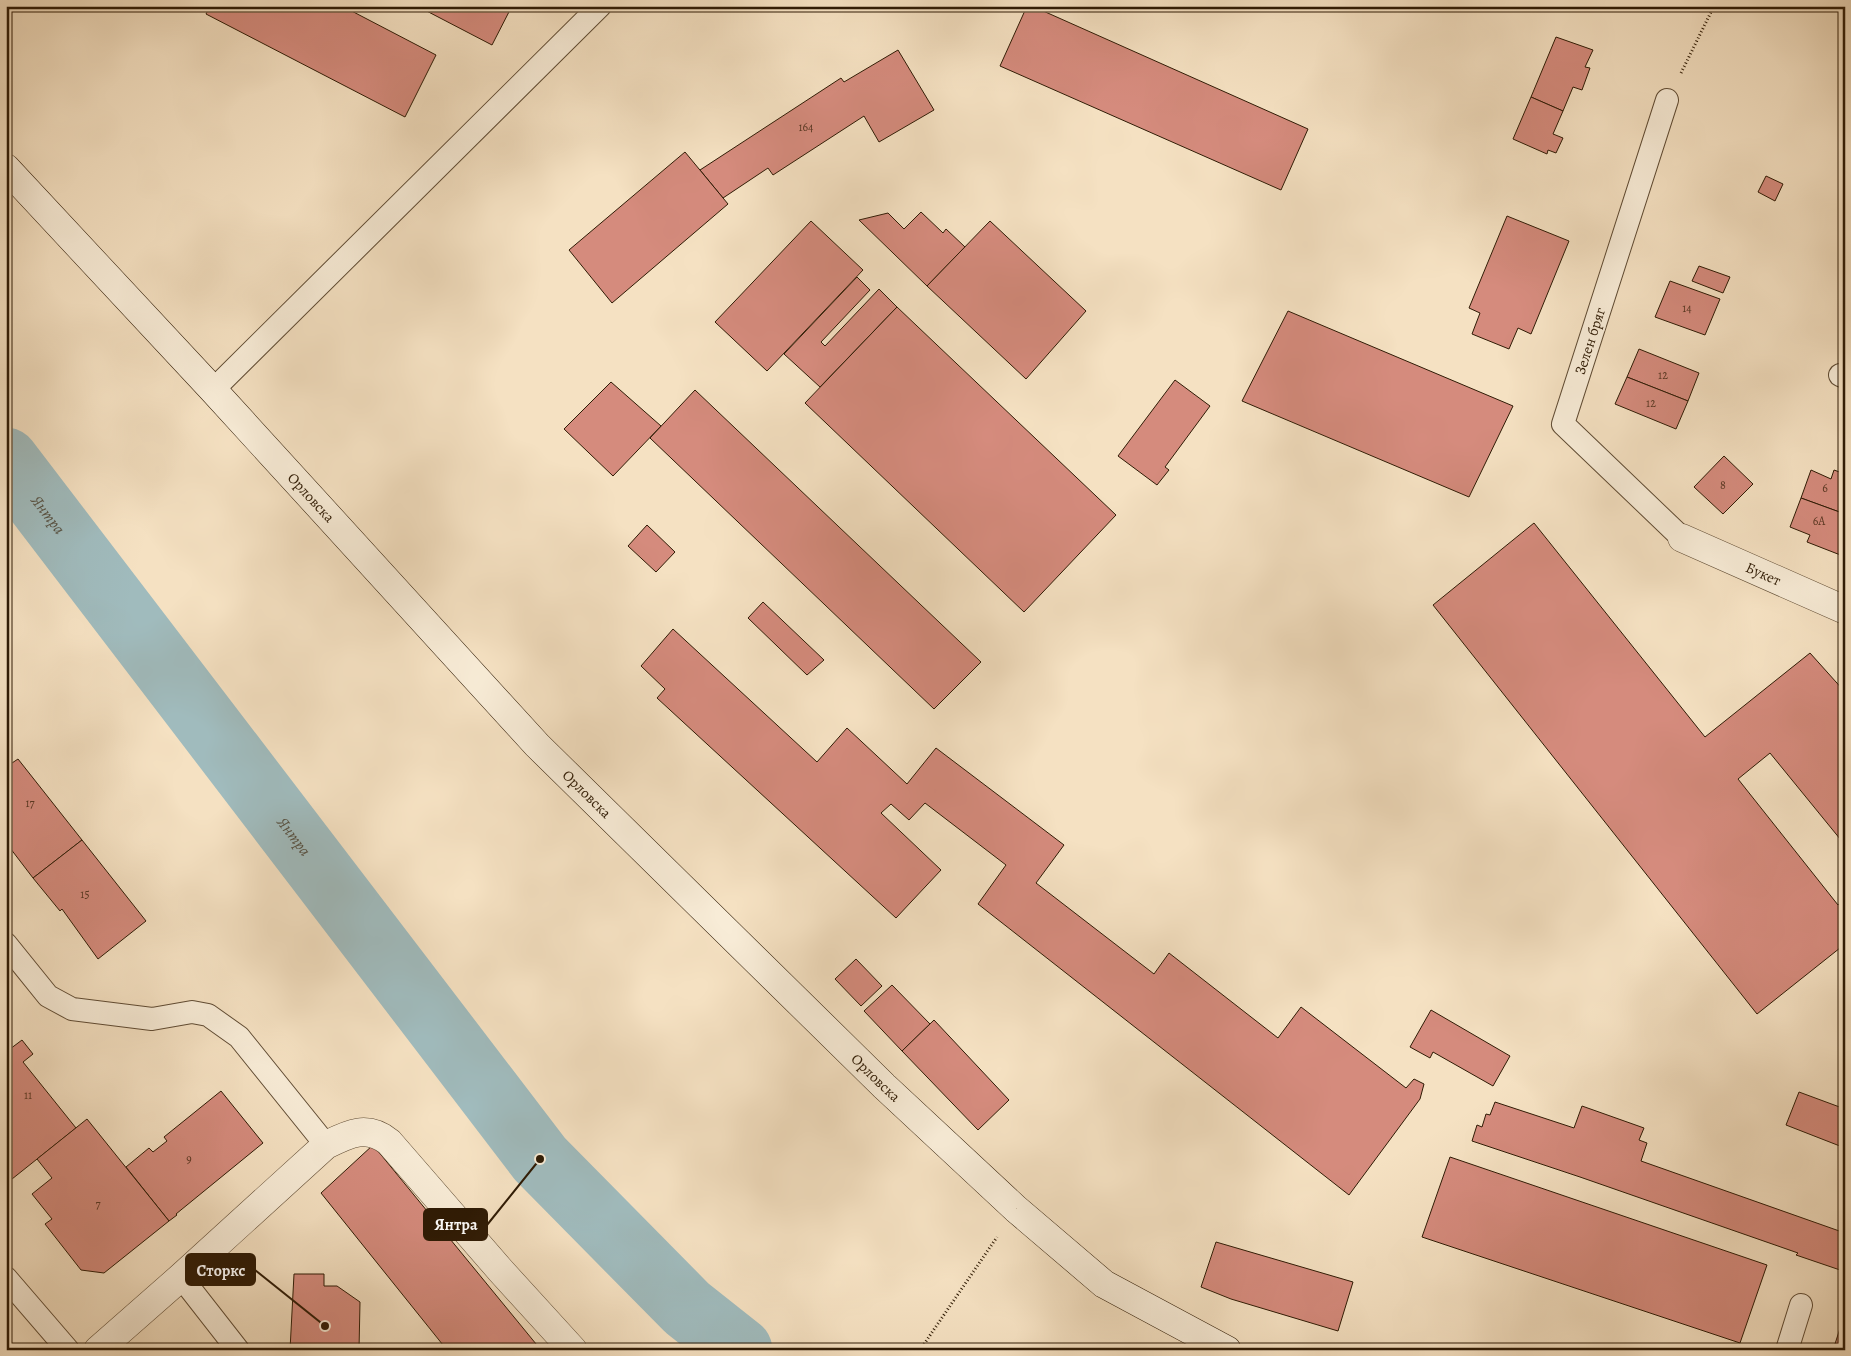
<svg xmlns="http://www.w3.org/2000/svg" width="1851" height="1356" viewBox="0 0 1851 1356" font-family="Alegreya,serif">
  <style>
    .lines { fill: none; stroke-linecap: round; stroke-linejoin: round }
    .river { stroke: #a0bbbd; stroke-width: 65 }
    .building { fill: #d58b7d; stroke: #2f1b05 }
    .lane-casing { stroke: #604c34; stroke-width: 24 }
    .street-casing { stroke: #604c34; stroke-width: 29 }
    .secondary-casing { stroke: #2f1b05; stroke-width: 29 }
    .path { stroke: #2f1b05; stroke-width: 3; stroke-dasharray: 1 2.5; stroke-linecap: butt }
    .lane { stroke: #f8ecd7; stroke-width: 22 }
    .street { stroke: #f8ecd7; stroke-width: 28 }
    .secondary { stroke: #f8ecd7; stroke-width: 28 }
    .labels { text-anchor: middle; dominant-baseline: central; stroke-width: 4; stroke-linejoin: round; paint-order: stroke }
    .number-label { font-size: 12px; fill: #583723 }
    .street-label { font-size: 15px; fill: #2f1b05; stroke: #f8ecd7 }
    .water-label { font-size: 16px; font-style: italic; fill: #575345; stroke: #f8ecd7 }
    .leader { fill: none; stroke: #2f1b05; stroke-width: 2 }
    .callout-dot { fill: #2f1b05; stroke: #f8ecd7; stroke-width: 2 }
    .callout { fill: #2f1b05; stroke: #2f1b05; stroke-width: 2 }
    .callout-label { font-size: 16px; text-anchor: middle; font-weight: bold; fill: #fff }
  </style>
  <rect width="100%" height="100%" fill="#f5e1c2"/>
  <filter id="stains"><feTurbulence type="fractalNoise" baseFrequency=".004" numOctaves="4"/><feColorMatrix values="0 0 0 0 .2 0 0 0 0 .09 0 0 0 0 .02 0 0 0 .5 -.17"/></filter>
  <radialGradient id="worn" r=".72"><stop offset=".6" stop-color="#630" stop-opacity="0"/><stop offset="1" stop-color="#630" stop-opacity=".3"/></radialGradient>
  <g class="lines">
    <!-- river -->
    <path class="river" id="s1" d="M6,460L540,1159L687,1308L740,1350"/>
  </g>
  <!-- building -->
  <g class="building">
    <path d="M210,6H342L436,55L405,117L206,14Z"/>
    <path d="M417,6H512L492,45Z"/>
    <path d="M1027,6H1032L1308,129L1281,190L1000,66Z"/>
    <path d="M1556,37L1593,50L1585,67L1590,68L1582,90L1573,87L1563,111L1531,97Z"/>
    <path d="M898,50L934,110L879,142L864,116L773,175L768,168L723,198L700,170L841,78L844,82Z"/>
    <path d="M1531,97L1563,111L1553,134L1563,138L1556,153L1548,150L1547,154L1513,139Z"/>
    <path d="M685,152L728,204L612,303L569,250Z"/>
    <path d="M1766,176L1783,184L1775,201L1758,192Z"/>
    <path d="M921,212L943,233L946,229L965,247L927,286L859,220L888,213L904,229Z"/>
    <path d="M1507,216L1569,241L1531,334L1518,328L1509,349L1472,334L1480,313L1469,308Z"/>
    <path d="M811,221L863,270L767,371L715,322Z"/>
    <path d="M990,221L1086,311L1026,379L927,286Z"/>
    <path d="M1699,266L1730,277L1723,293L1692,281Z"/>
    <path d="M857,277L870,290L821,342L825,346L879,289L897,307L820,387L784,354Z"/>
    <path d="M1670,281L1720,299L1705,335L1655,317Z"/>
    <path d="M897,307L1116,515L1024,612L805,403Z"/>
    <path d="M1288,311L1513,406L1469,497L1242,401Z"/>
    <path d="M1639,349L1699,373L1688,401L1627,377Z"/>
    <path d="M1627,377L1688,401L1676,429L1615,404Z"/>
    <path d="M1175,380L1210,406L1165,467L1169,470L1157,485L1118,456Z"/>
    <path d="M611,382L661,426L613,476L564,429Z"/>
    <path d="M695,390L981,662L934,709L650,438Z"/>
    <path d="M1724,456L1753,484L1723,514L1694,487Z"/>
    <path d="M1811,470L1831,479L1834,470L1845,474V514L1801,498Z"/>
    <path d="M1801,498L1845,514L1843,556L1807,542L1810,535L1790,527Z"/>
    <path d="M1534,523L1705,737L1810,653L1845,692V845L1770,753L1738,779L1838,905L1839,904L1845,910V944L1757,1014L1433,605Z"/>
    <path d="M647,525L675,552L656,572L628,546Z"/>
    <path d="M763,602L824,660L807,675L748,618Z"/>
    <path d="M673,629L817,762L847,728L907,784L936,748L1064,845L1036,883L1154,974L1169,953L1278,1038L1301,1007L1406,1088L1414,1079L1424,1084L1420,1099L1349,1195L978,904L1006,865L925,803L909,820L891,804L881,813L941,870L896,918L657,698L665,689L641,666Z"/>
    <path d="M18,759L82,840L33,878L7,844L9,843L6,840V767Z"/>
    <path d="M82,840L146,921L98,959L62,909L60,911L33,878Z"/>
    <path d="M856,959L882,986L861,1006L835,979Z"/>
    <path d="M892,985L930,1024L902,1051L864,1011Z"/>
    <path d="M1431,1010L1510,1056L1493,1086L1433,1052L1430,1058L1410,1047Z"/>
    <path d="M934,1020L1009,1100L978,1130L902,1051Z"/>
    <path d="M22,1040L33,1054L23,1062L76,1128L12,1179L6,1172V1052Z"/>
    <path d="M221,1091L263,1143L176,1214L177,1215L169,1221L126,1167L149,1148L153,1152L167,1141L164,1137Z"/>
    <path d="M1799,1092L1845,1109V1148L1786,1125Z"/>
    <path d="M1495,1102L1574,1128L1582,1106L1644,1128L1639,1140L1647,1143L1641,1161L1845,1233L1843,1271L1796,1255L1798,1253L1580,1177L1472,1141L1477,1125L1482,1127L1486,1114L1490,1115Z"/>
    <path d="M87,1119L169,1221L104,1273L81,1270L45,1224L52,1219L32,1194L52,1178L37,1159Z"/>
    <path d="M373,1145L541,1350H447L321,1193Z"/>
    <path d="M1450,1157L1767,1265L1740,1343L1422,1237Z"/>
    <path d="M1216,1242L1353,1282L1338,1331L1231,1299L1201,1287Z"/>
    <path d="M294,1274H324V1286H337L360,1302L359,1350H290Z"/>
    <path d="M1845,1313V1350H1833Z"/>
  </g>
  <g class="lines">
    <!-- lane casing -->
    <g class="lane-casing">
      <g id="lane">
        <path d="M1667,100L1563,424L1682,538"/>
        <path d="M1840,375L1845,377"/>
        <path d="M213,390L600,6"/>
        <path d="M6,944L48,996L72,1009L152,1019L192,1012L208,1015L239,1037L326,1145"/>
        <path d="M181,1277L238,1350"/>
        <path d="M6,1278L68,1350"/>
        <path d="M1787,1350L1801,1305"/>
      </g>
    </g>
    <!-- street casing -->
    <g class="street-casing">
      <g id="street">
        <path id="s2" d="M1682,538L1845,610"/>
        <path d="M98,1350L181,1277L326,1145C348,1134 367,1124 389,1142L501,1271L573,1350"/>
      </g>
    </g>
    <!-- secondary casing -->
    <g class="secondary-casing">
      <g id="secondary">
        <path id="s3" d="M6,168L213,390L537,745L884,1086L1016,1209L1104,1284L1227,1350"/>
      </g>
    </g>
    <!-- path -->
    <g class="path">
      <path d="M1681,73L1714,6"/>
      <path d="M920,1350L997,1237"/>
    </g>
    <!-- lane -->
    <use href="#lane" class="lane"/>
    <!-- street -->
    <use href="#street" class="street"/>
    <!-- secondary -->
    <use href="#secondary" class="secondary"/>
  </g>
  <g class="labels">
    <!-- number labels -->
    <g class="number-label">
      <text x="806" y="127">164</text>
      <text x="1687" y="308">14</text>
      <text x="1663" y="375">12</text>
      <text x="1651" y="403">12</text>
      <text x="1723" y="485">8</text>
      <text x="1825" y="488">6</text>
      <text x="1819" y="521">6А</text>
      <text x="30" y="803">17</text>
      <text x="85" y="894">15</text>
      <text x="28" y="1095">11</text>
      <text x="189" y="1159">9</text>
      <text x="98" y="1204">7</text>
    </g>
    <!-- street labels -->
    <g class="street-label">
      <text transform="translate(1590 341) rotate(-72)">Зелен бряг</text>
      <text stroke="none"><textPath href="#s3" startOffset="449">Орловска</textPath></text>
      <text stroke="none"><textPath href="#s2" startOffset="89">Букет</textPath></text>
      <text stroke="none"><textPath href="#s3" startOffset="854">Орловска</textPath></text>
      <text stroke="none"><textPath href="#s3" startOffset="1259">Орловска</textPath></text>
    </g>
    <!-- water labels -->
    <g class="water-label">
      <text stroke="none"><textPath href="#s1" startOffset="69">Янтра</textPath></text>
      <text stroke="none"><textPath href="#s1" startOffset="474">Янтра</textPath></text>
    </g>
  </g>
  <!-- callouts -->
  <path class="leader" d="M540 1159L487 1225M325 1326L255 1270"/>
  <g class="callout-dot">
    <circle cx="540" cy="1159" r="5"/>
    <circle cx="325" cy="1326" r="5"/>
  </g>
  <g class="callout">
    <rect x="424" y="1209" width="63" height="31" rx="5"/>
    <rect x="186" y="1254" width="69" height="31" rx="5"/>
  </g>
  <g class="callout-label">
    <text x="456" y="1230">Янтра</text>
    <text x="221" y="1276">Сторкс</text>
  </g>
  <!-- margin -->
  <rect width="1851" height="1356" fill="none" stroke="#f5e1c2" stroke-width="25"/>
  <rect x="8" y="8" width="1836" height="1341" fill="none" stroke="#2f1b05" stroke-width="2.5"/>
  <rect x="12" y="12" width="1826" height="1331" fill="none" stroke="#2f1b05"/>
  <rect width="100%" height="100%" filter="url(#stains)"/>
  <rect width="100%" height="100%" fill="url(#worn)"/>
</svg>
